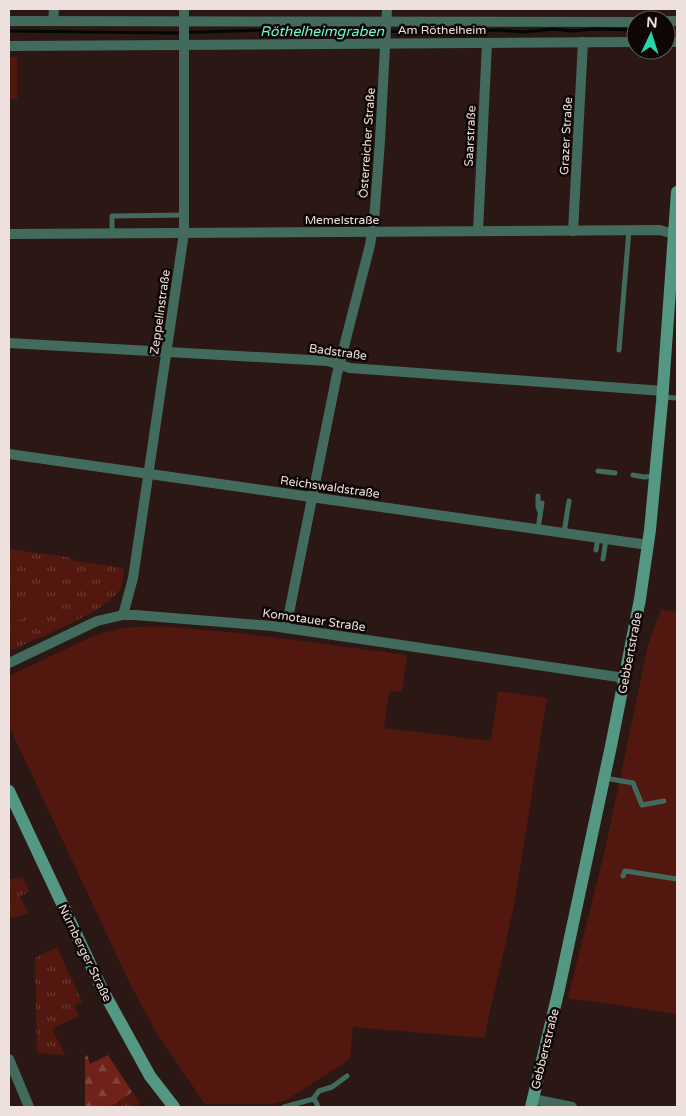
<svg xmlns="http://www.w3.org/2000/svg" width="686" height="1116" viewBox="0 0 686 1116" font-family="'Varela Round',sans-serif">
  <style>
    .grass { fill: url(#grass-tufts) }
    .forest { fill: url(#forest-firs) }
    .pitch { fill: #52180f }
    .lines { fill: none; stroke-linecap: round; stroke-linejoin: round }
    .stream { stroke: #000906; stroke-width: 3 }
    .lane { stroke: #426b5e; stroke-width: 5 }
    .street { stroke: #426b5e; stroke-width: 10 }
    .secondary { stroke: #549783; stroke-width: 12 }
    .labels { text-anchor: middle; dominant-baseline: central; stroke-width: 5; stroke-linejoin: round; paint-order: stroke }
    .street-label { font-size: 12px; fill: #eee0dd; stroke: #0d0605 }
    .water-label { font-size: 14px; font-style: italic; fill: #64fcd3; stroke: #0d0605 }
  </style>
  <defs>
    <pattern id="grass-tufts" width="24" height="20" patternUnits="userSpaceOnUse" patternTransform="scale(1.25)"><rect width="24" height="20" fill="#52180f"/><path d="M3 7l-1-3M5 7V3M7 7l1-3M15 17l-1-3M17 17v-4M19 17l1-3" fill="none" stroke="#6b3932"/></pattern>
    <pattern id="forest-firs" width="22" height="20" patternUnits="userSpaceOnUse" patternTransform="scale(1.25)"><rect width="22" height="20" fill="#702218"/><path d="M5 1l3.5 6h-7zM16 11l3.5 6h-7z" fill="#854239"/></pattern>
  </defs>
  <rect width="100%" height="100%" fill="#2b1714"/>
  <!-- grass -->
  <g class="grass">
    <path d="M9,549L67,557L75,561L124,568C123,574 123,581 121,587C113,609 35,639 12,650L9,643Z"/>
    <path d="M23,877L29,892L20,896L28,913L14,918L9,917V880Z"/>
    <path d="M57,947L82,1002L74,1006L79,1016L52,1029L65,1055L37,1053L35,958Z"/>
    <path d="M132,1092L141,1103L135,1107H110Z"/>
  </g>
  <!-- forest -->
  <path class="forest" d="M87,1055L90,1064L108,1055L132,1092L110,1107H85V1057Z"/>
  <!-- pitch -->
  <g class="pitch">
    <rect x="9" y="57" width="8" height="42"/>
    <path d="M34,594L42,607L18,621L10,608Z"/>
    <path d="M661,609L677,612V1014L568,998L605,850L648,645Z"/>
    <path d="M158,626L240,633L407,655L402,692L389,691L384,728L491,741L498,691L547,698L514,906L484,1038L353,1027L350,1059L285,1101L271,1104H205L159,1037L131,986L9,726V676L93,636L122,628Z"/>
  </g>
  <g class="lines">
    <!-- stream -->
    <g class="stream">
      <path d="M666,30L672,31"/>
      <path d="M9,31L171,33L267,30L445,32L499,30L523,32L554,29L572,31L593,29L636,30"/>
    </g>
    <!-- lane -->
    <g class="lane">
      <path d="M112,233V216L185,215"/>
      <path d="M619,350L629,230"/>
      <path d="M663,397L677,398"/>
      <path d="M598,471L615,473"/>
      <path d="M633,475L644,477L655,476"/>
      <path d="M538,496V507L540,512"/>
      <path d="M538,529L542,503"/>
      <path d="M564,533L569,501"/>
      <path d="M596,550L598,538"/>
      <path d="M603,559L606,539"/>
      <path d="M605,778L633,783L642,805L664,801"/>
      <path d="M623,876L625,871L677,879"/>
      <path d="M313,1099L316,1102L318,1107"/>
      <path d="M284,1107L313,1099L319,1091L332,1087L347,1076"/>
    </g>
    <!-- street -->
    <g class="street">
      <path d="M9,21L636,22"/>
      <path d="M53,21L54,9"/>
      <path d="M666,21H677"/>
      <path d="M666,42H677"/>
      <path d="M9,46L636,42"/>
      <path d="M478,231L487,43"/>
      <path d="M573,231L583,42"/>
      <path d="M9,234L660,230L677,235"/>
      <path d="M9,343L328,361L350,368L663,391"/>
      <path d="M9,454L648,545"/>
      <path d="M123,615L133,578L184,233V9"/>
      <path d="M286,628L337,374L370,245L374,221L380,141L387,9"/>
      <path d="M9,663L97,621L123,615H135L272,626L625,678"/>
      <path d="M9,1059L29,1107"/>
      <path d="M533,1099L572,1107"/>
    </g>
    <!-- secondary -->
    <g class="secondary">
      <path d="M9,791L102,989L150,1076L174,1107"/>
      <path d="M531,1107L559,989L611,746L640,599L650,530L662,402L677,192"/>
    </g>
  </g>
  <g class="labels">
    <!-- street labels -->
    <g class="street-label">
      <text x="442" y="30">Am Röthelheim</text>
      <text transform="translate(470 136) rotate(-87)">Saarstraße</text>
      <text transform="translate(566 136) rotate(-87)">Grazer Straße</text>
      <text transform="translate(367 143) rotate(-86)">Österreicher Straße</text>
      <text x="342" y="220">Memelstraße</text>
      <text transform="translate(160 312) rotate(-82)">Zeppelinstraße</text>
      <text transform="translate(338 352) rotate(8)">Badstraße</text>
      <text transform="translate(330 487) rotate(8)">Reichswaldstraße</text>
      <text transform="translate(314 620) rotate(8)">Komotauer Straße</text>
      <text transform="translate(630 653) rotate(-79)">Gebbertstraße</text>
      <text transform="translate(85 953) rotate(64)">Nürnberger Straße</text>
      <text transform="translate(545 1049) rotate(-76)">Gebbertstraße</text>
    </g>
    <!-- water labels -->
    <g class="water-label">
      <text x="322" y="31">Röthelheimgraben</text>
    </g>
  </g>
  <!-- border -->
  <rect width="686" height="1116" fill="none" stroke="#eee0dd" stroke-width="20"/>
  <!-- north arrow -->
  <g transform="translate(651 35) rotate(4)"><circle r="24" fill="#0d0605" stroke="#675d5b"/>
  <path d="M0-4L9 19L0 12L-9 19Z" fill="#27d5ad"/>
  <text y="-8" font-size="14" font-weight="bold" text-anchor="middle" fill="#eee0dd">N</text>
  </g>
</svg>
